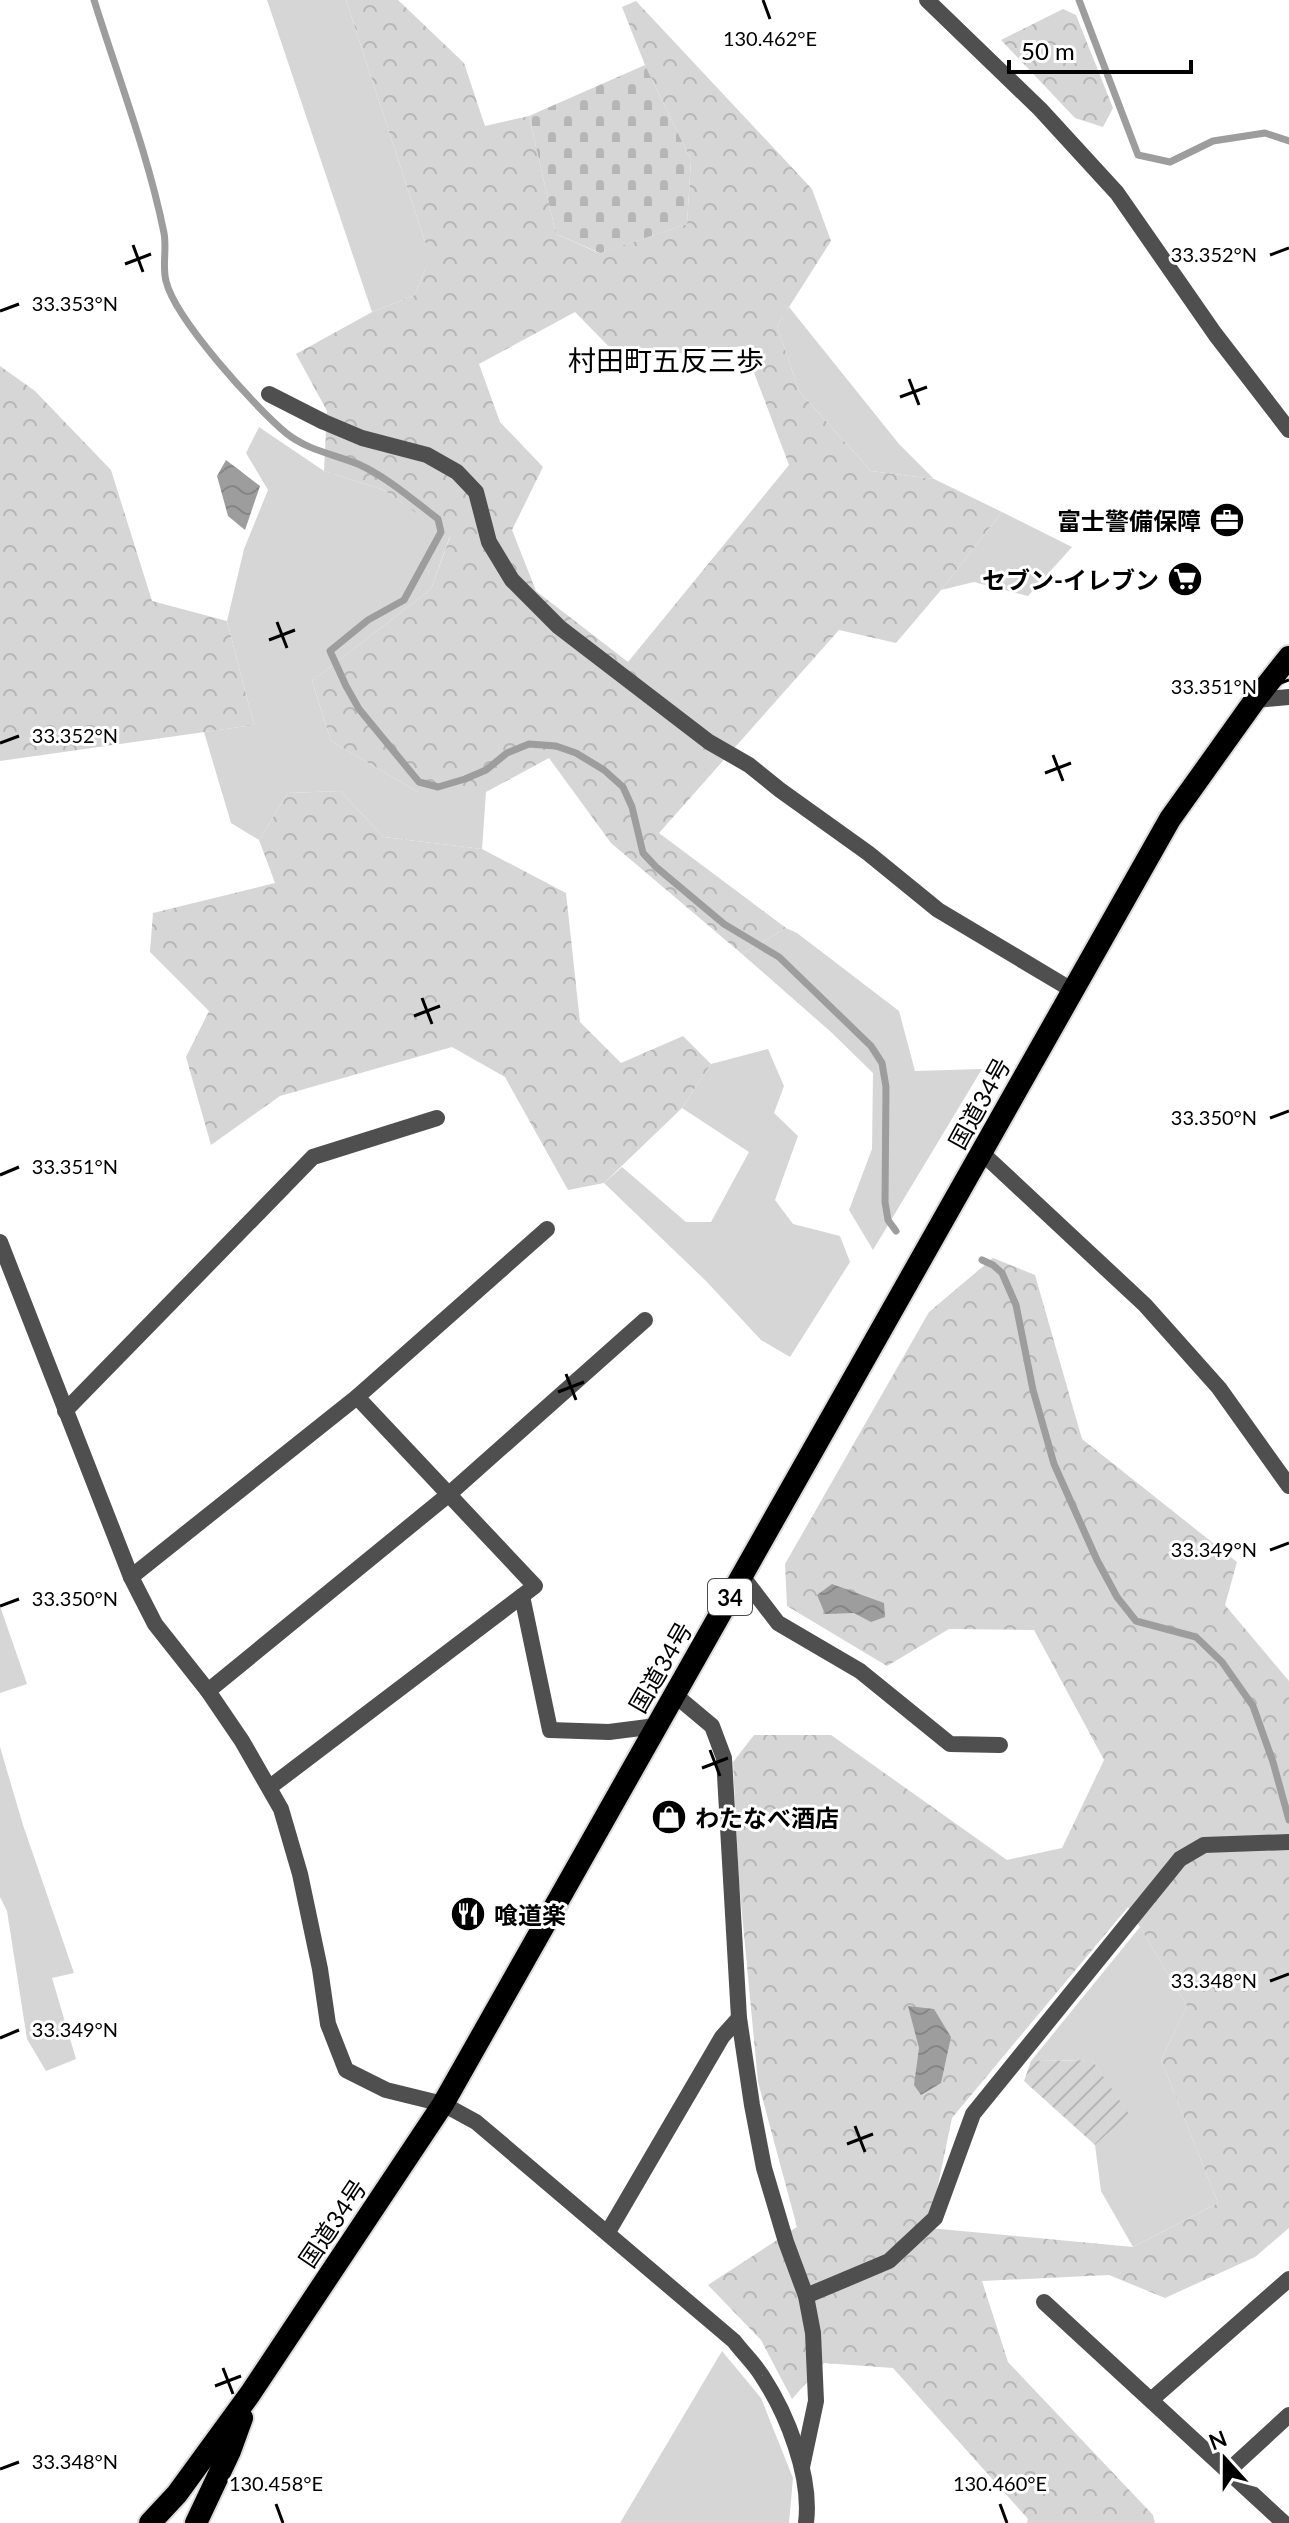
<svg xmlns="http://www.w3.org/2000/svg" width="1289" height="2523" viewBox="0 0 1289 2523" font-family="Lato,'Noto Sans JP',sans-serif">
  <style>
    .grass { fill: #d6d6d6 }
    .forest { fill: url(#forest-crowns); fill-rule: evenodd }
    .cemetery { fill: url(#cemetery-stones) }
    .garden { fill: url(#garden-furrows) }
    .water { fill: url(#water-waves) }
    .lines { fill: none; stroke-linecap: round; stroke-linejoin: round }
    .stream { stroke: #9d9d9d; stroke-width: 7 }
    .trunk-casing { stroke: #dbdbdb; stroke-width: 26 }
    .minor { stroke: #4f4f4f; stroke-width: 16 }
    .tertiary { stroke: #4f4f4f; stroke-width: 16 }
    .trunk { stroke: #000; stroke-width: 22 }
    .ticks { fill: none; stroke: #000; stroke-width: 3 }
    .labels { text-anchor: middle; dominant-baseline: central; stroke-width: 6; stroke-linejoin: round; paint-order: stroke }
    .shield { fill: #fff; stroke: #4c4c4c; stroke-width: 2 }
    .shield-label { font-size: 22px; font-weight: bold; fill: #000 }
    .poi-label { font-size: 24px; font-weight: bold; fill: #000; stroke: #fff; text-anchor: end }
    .street-label { font-size: 24px; fill: #000; stroke: #fff }
    .quarter-label { font-size: 28px; fill: #000; stroke: #fff }
    .ticks-label { font-size: 20px; text-anchor: middle; fill: #000; stroke: #fff; stroke-width: 6; stroke-linejoin: round; paint-order: stroke }
  </style>
  <defs>
    <pattern id="forest-crowns" width="20" height="18" patternUnits="userSpaceOnUse" patternTransform="scale(2)"><rect width="20" height="18" fill="#d6d6d6"/><path d="M2 6a3 3 0 1 1 6 0M12 15a3 3 0 1 1 6 0" fill="none" stroke="#b6b6b6"/></pattern>
    <pattern id="cemetery-stones" width="16" height="16" patternUnits="userSpaceOnUse" patternTransform="scale(2)"><rect width="16" height="16" fill="#d6d6d6"/><path d="M2 7V4a2 2 0 0 1 4 0v3zM10 15v-3a2 2 0 0 1 4 0v3z" fill="#b6b6b6"/></pattern>
    <pattern id="garden-furrows" width="10" height="10" patternUnits="userSpaceOnUse" patternTransform="scale(2)"><rect width="10" height="10" fill="#d6d6d6"/><path d="M-1 1l2-2M0 10L10 0M9 11l2-2" fill="none" stroke="#b6b6b6"/></pattern>
    <pattern id="water-waves" width="16" height="10" patternUnits="userSpaceOnUse" patternTransform="scale(2)"><rect width="16" height="10" fill="#9d9d9d"/><path d="M0 5q4-4 8 0t8 0" fill="none" stroke="#858585"/></pattern>
  </defs>
  <rect width="100%" height="100%" fill="#fff"/>
  <!-- grass -->
  <g class="grass">
    <path d="M267,0H346L426,245V267L415,295L372,312Z"/>
    <path d="M789,307L899,444L934,479L871,471L799,391L777,326Z"/>
    <path d="M259,427L324,471L384,490L450,536L431,589L312,681L331,741L418,792H486L482,849L384,837L340,791L288,793L259,840L231,823L204,732L254,725L227,621L244,549L268,490L246,453Z"/>
    <path d="M1002,512L1072,547L1028,596L974,582L941,590Z"/>
    <path d="M786,928L797,933L899,1011L915,1071L982,1069L873,1250L849,1210L872,1149L873,1073L831,1032L742,954Z"/>
    <path d="M768,1049L784,1086L774,1113L798,1136L775,1200L793,1224L840,1236L850,1262L790,1357L761,1340L706,1281L604,1183L622,1167L686,1222H711L749,1152L682,1108L711,1064Z"/>
    <path d="M0,1606L27,1684L0,1693Z"/>
    <path d="M0,1747L23,1825L74,1973L52,1978L76,2059L46,2071L27,2039L7,1911L0,1897Z"/>
    <path d="M1140,1927L1187,2006L1161,2060L1218,2203L1133,2247L1101,2191L1095,2145L1128,2114L1092,2060L1031,2061Z"/>
    <path d="M722,2351L761,2398L793,2478L789,2523H620Z"/>
  </g>
  <!-- forest -->
  <g class="forest">
    <path d="M346,0H398L464,63L485,126L529,116L556,234L599,253L687,224L691,160L645,65L622,7L636,1L812,189L831,241L777,326L799,391L871,471L934,479L1002,512L941,590L896,643L839,630L659,833L786,928L742,954L611,843L549,758L486,792H418L331,741L312,681L431,589L450,537L384,490L324,471L327,411L296,354L372,312L415,295L426,267V245ZM575,312L622,360L744,346L789,465L628,662L536,591L512,530L543,467L500,422L479,364Z"/>
    <path d="M1063,9L1076,15L1113,108L1103,127L1075,118L1001,40Z"/>
    <path d="M0,366L35,391L111,470L152,601L227,621L254,725L0,761Z"/>
    <path d="M340,791L384,837L482,849L566,893L580,1022L621,1063L683,1036L711,1064L682,1108L604,1183L568,1190L505,1077L452,1047L280,1096L211,1145L186,1057L209,1011L150,952L153,913L275,883L259,840L288,793Z"/>
    <path d="M993,1258L1035,1275L1082,1439L1237,1562L1225,1605L1289,1681V2228L1255,2257L1165,2298L1109,2275L982,2281L1008,2362L1153,2515L1155,2523H1027L1028,2519L893,2368L824,2363L792,2399L761,2340L708,2285L797,2227L758,2082L739,1882L733,1762L754,1735H831L1007,1860L1062,1848L1104,1760L1034,1630L949,1629L887,1666L787,1606L785,1564L929,1312ZM1128,1907L1187,2006L1161,2060L1218,2203L1133,2247L929,2228L952,2118Z"/>
  </g>
  <!-- cemetery -->
  <path class="cemetery" d="M645,65L691,160L687,224L600,253L556,234L529,116Z"/>
  <!-- garden -->
  <path class="garden" d="M1092,2060L1129,2114L1095,2145L1024,2081L1031,2061Z"/>
  <!-- water -->
  <g class="water">
    <path d="M226,460L260,486L245,530L228,516L217,476Z"/>
    <path d="M832,1584L884,1603L885,1617L871,1622L854,1613L825,1614L817,1595Z"/>
    <path d="M908,2006L934,2009L951,2037L941,2083L921,2095L914,2085L919,2048Z"/>
  </g>
  <g class="lines">
    <!-- stream -->
    <g class="stream">
      <path d="M94,0C118,77 148,154 164,233C167,249 162,266 166,281C175,319 255,407 286,433C307,450 333,454 358,464C387,477 413,500 438,519L441,532L404,600L368,620L330,651L346,686L359,709L419,782L438,787L465,779L486,770L507,753L529,744L556,746L576,753L604,770L623,787L632,807L643,853L656,867L724,924L779,957L871,1046L882,1063L886,1087L885,1202L888,1220L896,1231"/>
      <path d="M1079,0L1138,155L1170,162L1213,141L1265,133L1289,141"/>
      <path d="M982,1260L993,1265L1002,1273L1016,1305L1033,1390L1054,1464L1097,1560L1117,1597L1136,1621L1196,1637L1222,1662L1253,1706L1273,1762L1289,1820"/>
    </g>
    <!-- trunk casing -->
    <g class="trunk-casing">
      <g id="trunk">
        <path d="M150,2523L177,2494L250,2394L443,2104L1170,819L1255,700L1289,657"/>
        <path d="M196,2523L230,2451L242,2418"/>
      </g>
    </g>
    <!-- minor -->
    <g class="minor">
      <path d="M269,394L324,422L362,438L427,455L457,472L476,492L489,542L512,580L559,627L709,742L749,765L780,790L868,853L938,910L1072,990"/>
      <path d="M1255,700L1289,697"/>
      <path d="M0,1242L131,1577L155,1624L208,1691L242,1741L281,1809L300,1874L320,1969L328,2024L346,2070L386,2090L443,2104L476,2122L734,2341C743,2353 754,2363 762,2376C787,2414 812,2476 806,2523"/>
      <path d="M65,1411L313,1157L437,1118"/>
      <path d="M742,1576L778,1623L860,1671L950,1744L1000,1745"/>
      <path d="M131,1577L357,1397L547,1229"/>
      <path d="M522,1596L550,1730L609,1732L656,1726"/>
      <path d="M208,1691L448,1495L645,1320"/>
      <path d="M675,1695L712,1726L724,1758L739,2018L752,2105L764,2168L786,2242L806,2296L813,2333L816,2401L802,2467"/>
      <path d="M270,1787L535,1586L357,1397"/>
      <path d="M608,2232L722,2037L739,2018"/>
      <path d="M806,2296L889,2261L935,2218L973,2114L1180,1859L1204,1845L1289,1842"/>
      <path d="M1044,2302L1284,2523"/>
      <path d="M1151,2400L1289,2279"/>
      <path d="M1228,2471L1289,2415"/>
    </g>
    <!-- tertiary -->
    <g class="tertiary">
      <path d="M927,0L1040,109L1117,193L1215,334L1289,430"/>
      <path d="M981,1152L1145,1305L1219,1388L1289,1486"/>
    </g>
    <!-- trunk -->
    <use href="#trunk" class="trunk"/>
  </g>
  <!-- ticks -->
  <path class="ticks" d="M763,0L770,19M133,245L143,272M1270,255L1289,248M125,264L151,254M0,311L19,304M909,379L919,405M900,397L927,387M277,622L287,648M269,640L295,630M1270,687L1289,680M0,743L19,736M1053,755L1063,781M1045,773L1071,763M422,998L432,1024M414,1016L440,1006M1270,1118L1289,1111M0,1175L19,1167M566,1374L576,1400M558,1392L584,1382M1270,1550L1289,1543M0,1606L19,1599M710,1750L720,1776M702,1768L728,1758M1270,1981L1289,1974M0,2038L19,2030M855,2126L865,2152M847,2144L873,2134M223,2368L233,2394M215,2386L241,2376M0,2469L19,2462M276,2504L283,2523M1000,2504L1007,2523"/>
  <!-- icons -->
  <defs>
    <g id="office-disc" transform="scale(1.8)"><circle r="9.5" fill="#000" stroke="#fff"/><path d="M-6-3h4V-5.5h4V-3h4V5H-6ZM-1-4.5V-3h2v-1.5ZM-6 0V1H6V0Z" fill="#fff"/></g>
    <g id="supermarket-disc" transform="scale(1.8)"><circle r="9.5" fill="#000" stroke="#fff"/><path d="M-6-5.5h2.5l.6 2H6L4.5 2H-2.5L-4.4-4H-6ZM-1.5 3.2a1.3 1.3 0 1 0 .1 0ZM3 3.2a1.3 1.3 0 1 0 .1 0Z" fill="#fff"/></g>
    <g id="shop-disc" transform="scale(1.8)"><circle r="9.5" fill="#000" stroke="#fff"/><path d="M-5-2.5h2.3a2.7 3.5 0 0 1 5.4 0H5L5.5 6h-11ZM-1.5-2.5h3a1.5 2.3 0 0 0-3 0Z" fill="#fff"/></g>
    <g id="restaurant-disc" transform="scale(1.8)"><circle r="9.5" fill="#000" stroke="#fff"/><path d="M-5-6h1v4h1v-4h1v4h1v-4h1v5L-1.5 .5V6h-2V.5L-5-1ZM5-6V6H3V1.5H1.5Q1.5-4 5-6Z" fill="#fff"/></g>
  </defs>
  <g fill-rule="evenodd">
    <use href="#office-disc" x="1227" y="520"/>
    <use href="#supermarket-disc" x="1185" y="579"/>
    <use href="#shop-disc" x="669" y="1817"/>
    <use href="#restaurant-disc" x="468" y="1914"/>
  </g>
  <g class="labels">
    <!-- shield labels -->
    <rect class="shield" x="708" y="1579" width="44" height="36" rx="6"/>
    <g class="shield-label">
      <text x="730" y="1597">34</text>
    </g>
    <!-- poi labels -->
    <g class="poi-label">
      <text x="1201" y="520">富士警備保障</text>
      <text x="1159" y="579">セブン-イレブン</text>
      <text x="695" y="1817" text-anchor="start">わたなべ酒店</text>
      <text x="494" y="1914" text-anchor="start">喰道楽</text>
    </g>
    <!-- street labels -->
    <g class="street-label">
      <text transform="translate(979 1103) rotate(-61)">国道34号</text>
      <text transform="translate(660 1667) rotate(-60)">国道34号</text>
      <text transform="translate(332 2223) rotate(-56)">国道34号</text>
    </g>
    <!-- quarter labels -->
    <g class="quarter-label">
      <text x="666" y="360">村田町五反三歩</text>
    </g>
  </g>
  <g class="ticks-label">
    <text x="770" y="46">130.462°E</text>
    <text x="1214" y="262">33.352°N</text>
    <text x="75" y="311">33.353°N</text>
    <text x="1214" y="694">33.351°N</text>
    <text x="75" y="743">33.352°N</text>
    <text x="1214" y="1125">33.350°N</text>
    <text x="75" y="1174">33.351°N</text>
    <text x="1214" y="1557">33.349°N</text>
    <text x="75" y="1606">33.350°N</text>
    <text x="1214" y="1988">33.348°N</text>
    <text x="75" y="2037">33.349°N</text>
    <text x="75" y="2469">33.348°N</text>
    <text x="276" y="2491">130.458°E</text>
    <text x="1000" y="2491">130.460°E</text>
  </g>
  <!-- north arrow -->
  <g transform="translate(1225 2459) rotate(339)" stroke="#ffffff" stroke-width="6" paint-order="stroke">
  <path d="M0-6L14 30L0 20L-14 30Z" fill="#000000"/>
  <text y="-12" font-size="22" font-weight="bold" text-anchor="middle" fill="#000000">N</text>
  </g>
  <!-- scale -->
  <path d="M1009 60v12h182v-12" fill="none" stroke="#000000" stroke-width="4"/>
  <text x="1021" y="60" font-size="24" fill="#000000" stroke="#ffffff" stroke-width="6" paint-order="stroke">50 m</text>
</svg>
